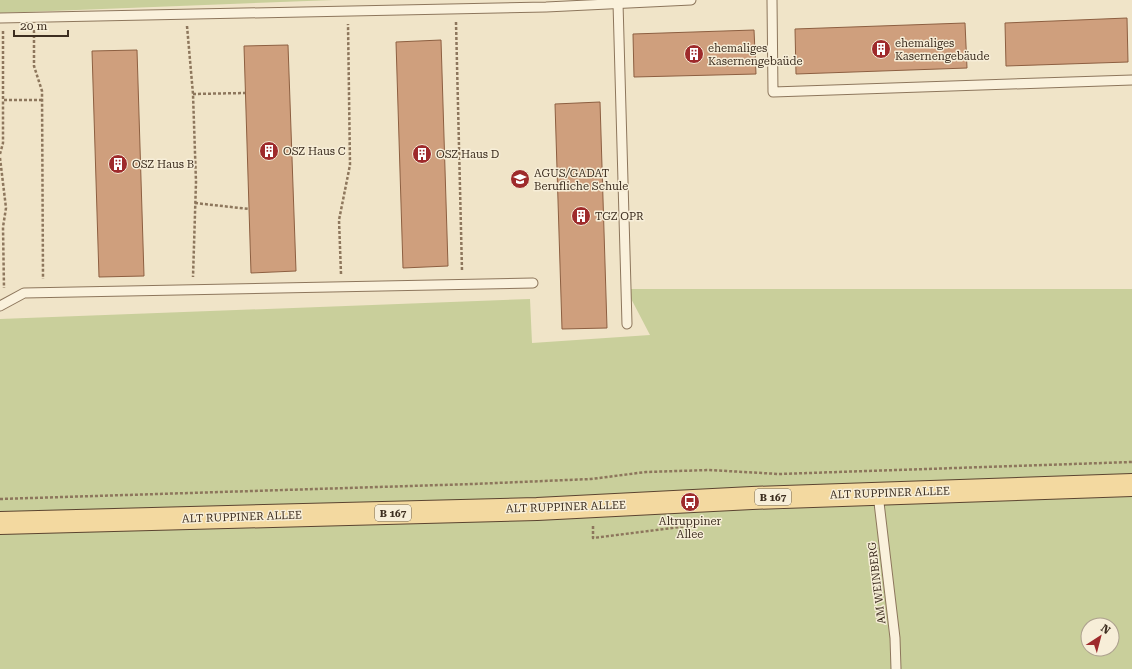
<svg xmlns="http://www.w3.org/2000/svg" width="1132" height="669" viewBox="0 0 1132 669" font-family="'Roboto Serif',serif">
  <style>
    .green { fill: #c9cf9b; fill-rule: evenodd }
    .building { fill: #cf9f7d; stroke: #8d5f41 }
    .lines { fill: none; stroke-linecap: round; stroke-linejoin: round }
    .lane-casing { stroke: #8d765c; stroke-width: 11 }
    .primary-casing { stroke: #5b4430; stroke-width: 24 }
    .path { stroke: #8d765c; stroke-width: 2.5; stroke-dasharray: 3 2; stroke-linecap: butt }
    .lane { stroke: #faf1dc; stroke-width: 9 }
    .primary { stroke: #f3d9a0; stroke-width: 22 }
    .labels { text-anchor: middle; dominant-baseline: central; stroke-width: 3; stroke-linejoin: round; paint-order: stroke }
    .shield { fill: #f7eed8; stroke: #756857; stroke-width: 1 }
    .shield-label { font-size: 10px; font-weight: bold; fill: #3d2e20 }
    .poi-label { font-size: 11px; fill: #3d2e20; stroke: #f7eed8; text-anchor: start }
    .street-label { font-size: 11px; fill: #3d2e20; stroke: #f7eed8 }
  </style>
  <rect width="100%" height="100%" fill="#f0e4c8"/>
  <!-- green -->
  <g class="green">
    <path d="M0,0H334L0,13Z"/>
    <path d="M626,289H1132V669H0V319L530,299L532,343L650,335ZM1088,625H1112V649H1088Z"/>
  </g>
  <!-- building -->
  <g class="building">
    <path d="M1127,18L1128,62L1006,66L1005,23Z"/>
    <path d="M965,23L967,68L796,74L795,29Z"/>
    <path d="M754,30L756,74L634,77L633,34Z"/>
    <path d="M441,40L448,266L403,268L396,42Z"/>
    <path d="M288,45L296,271L251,273L244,46Z"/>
    <path d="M137,50L144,276L99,277L92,51Z"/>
    <path d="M600,102L607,328L562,329L555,104Z"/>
  </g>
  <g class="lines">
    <!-- lane casing -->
    <g class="lane-casing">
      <g id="lane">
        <path d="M772,0L773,92L1132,80"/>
        <path d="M618,3L627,324"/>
        <path d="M0,18L546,7L691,0"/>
        <path d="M0,306L24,293L533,283"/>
        <path d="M878,494L895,638L896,669"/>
      </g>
    </g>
    <!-- primary casing -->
    <g class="primary-casing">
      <path id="primary" d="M0,523L537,509L752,498L1132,485"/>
    </g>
    <!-- path -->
    <g class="path">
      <path d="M456,22L462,271"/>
      <path d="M187,26L193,94L196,182L193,277"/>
      <path d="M34,30V66L42,91L43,279"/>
      <path d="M3,31V100H42"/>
      <path d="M193,94L245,93"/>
      <path d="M0,154L3,143V100"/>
      <path d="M0,158L6,208L3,227L4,288"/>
      <path d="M195,203L249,209"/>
      <path d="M341,274L339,220L350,165L348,24"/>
      <path d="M0,499L473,484L591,479L646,472L709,470L779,474L1132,462"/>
      <path d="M593,526V538L720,522"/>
    </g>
    <!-- lane -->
    <use href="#lane" class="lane"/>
    <!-- primary -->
    <use href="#primary" class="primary"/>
  </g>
  <!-- icons -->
  <defs>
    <g id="building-disc" transform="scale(1)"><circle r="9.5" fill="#9e2a2b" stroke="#f7eed8"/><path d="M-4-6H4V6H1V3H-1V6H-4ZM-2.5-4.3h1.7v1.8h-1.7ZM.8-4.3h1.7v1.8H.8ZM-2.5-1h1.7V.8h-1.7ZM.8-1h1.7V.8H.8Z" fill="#fff"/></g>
    <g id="school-disc" transform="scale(1)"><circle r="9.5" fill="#9e2a2b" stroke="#f7eed8"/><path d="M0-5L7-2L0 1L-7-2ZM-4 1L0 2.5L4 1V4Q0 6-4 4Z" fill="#fff"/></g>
    <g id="bus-disc" transform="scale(1)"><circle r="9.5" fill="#9e2a2b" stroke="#f7eed8"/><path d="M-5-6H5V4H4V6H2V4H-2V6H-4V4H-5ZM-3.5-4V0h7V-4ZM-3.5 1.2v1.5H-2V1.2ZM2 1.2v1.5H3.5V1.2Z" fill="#fff"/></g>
  </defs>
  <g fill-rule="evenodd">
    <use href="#building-disc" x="881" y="49"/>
    <use href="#building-disc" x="694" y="54"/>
    <use href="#building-disc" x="269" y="151"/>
    <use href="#building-disc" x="422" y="154"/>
    <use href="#building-disc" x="118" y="164"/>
    <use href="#school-disc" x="520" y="179"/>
    <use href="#building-disc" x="581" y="216"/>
    <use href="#bus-disc" x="690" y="502"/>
  </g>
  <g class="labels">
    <!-- shield labels -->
    <g class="shield">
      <rect x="755" y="489" width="36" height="16" rx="3"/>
      <rect x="375" y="505" width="36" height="16" rx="3"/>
    </g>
    <g class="shield-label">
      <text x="773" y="497">B 167</text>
      <text x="393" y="513">B 167</text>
    </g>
    <!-- poi labels -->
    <g class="poi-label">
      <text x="895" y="43">ehemaliges<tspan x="895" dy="13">Kasernengebäude</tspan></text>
      <text x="708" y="48">ehemaliges<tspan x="708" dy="13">Kasernengebaüde</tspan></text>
      <text x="283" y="151">OSZ Haus C</text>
      <text x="436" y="154">OSZ Haus D</text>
      <text x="132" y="164">OSZ Haus B</text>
      <text x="534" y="173">AGUS/GADAT<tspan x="534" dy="13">Berufliche Schule</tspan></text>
      <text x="595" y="216">TGZ OPR</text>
      <text x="690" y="521" text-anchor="middle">Altruppiner<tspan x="690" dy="13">Allee</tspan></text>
    </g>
    <!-- street labels -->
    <g class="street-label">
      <text transform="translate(890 493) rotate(-2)">ALT RUPPINER ALLEE</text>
      <text transform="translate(566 507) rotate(-2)">ALT RUPPINER ALLEE</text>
      <text transform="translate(242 517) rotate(-2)">ALT RUPPINER ALLEE</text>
      <text transform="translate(877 583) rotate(-97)">AM WEINBERG</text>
    </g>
  </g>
  <!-- north arrow -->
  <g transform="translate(1100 637) rotate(36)"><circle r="19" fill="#f7eed8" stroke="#ada18e"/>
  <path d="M0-3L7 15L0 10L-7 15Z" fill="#9e2a2b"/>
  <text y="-6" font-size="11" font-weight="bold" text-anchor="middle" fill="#3d2e20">N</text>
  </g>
  <!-- scale -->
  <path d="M14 30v6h54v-6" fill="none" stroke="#3d2e20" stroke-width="2"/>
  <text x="20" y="30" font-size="12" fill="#3d2e20" stroke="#f7eed8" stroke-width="3" paint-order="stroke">20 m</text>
</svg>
